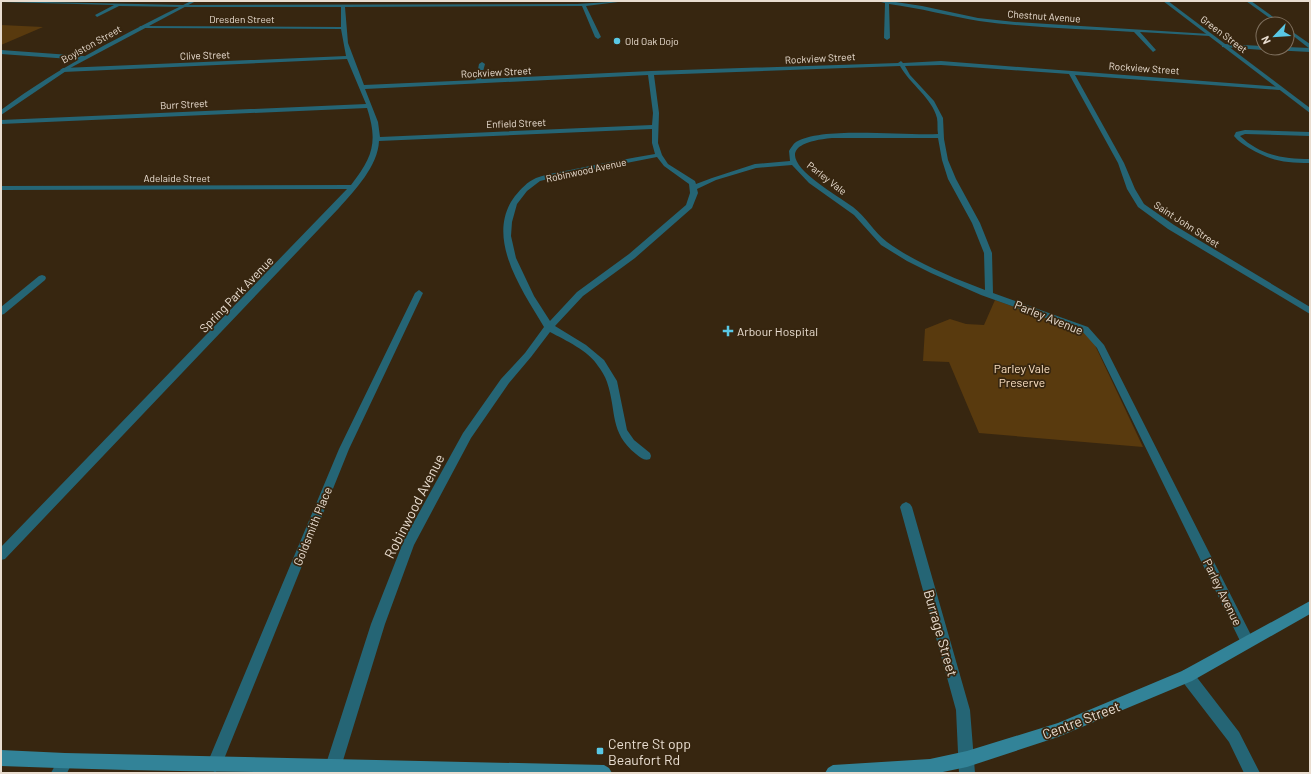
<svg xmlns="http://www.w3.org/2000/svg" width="1311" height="774" viewBox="0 0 1311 774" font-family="Barlow,sans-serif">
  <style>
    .green { fill: #593a0e }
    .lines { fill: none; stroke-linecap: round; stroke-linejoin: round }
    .minor { fill: #256575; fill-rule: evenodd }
    .tertiary { fill: #256575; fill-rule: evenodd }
    .secondary { fill: #328398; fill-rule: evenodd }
    .poi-dot { fill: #59c8e5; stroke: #372610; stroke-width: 1.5 }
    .labels { text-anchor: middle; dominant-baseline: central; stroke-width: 3.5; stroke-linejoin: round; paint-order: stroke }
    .far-street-label { font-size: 10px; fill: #e9ddd0; stroke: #372610 }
    .far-poi-label { font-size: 10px; fill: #e9ddd0; stroke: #372610; text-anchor: start }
    .street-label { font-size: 12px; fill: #e9ddd0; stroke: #372610 }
    .poi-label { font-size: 12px; fill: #e9ddd0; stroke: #372610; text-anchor: start }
    .park-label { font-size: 12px; fill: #fadfc1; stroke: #372610 }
    .near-street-label { font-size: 14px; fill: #e9ddd0; stroke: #372610 }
    .near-poi-label { font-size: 14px; fill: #e9ddd0; stroke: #372610; text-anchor: start }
  </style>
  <rect width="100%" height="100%" fill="#372610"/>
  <!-- green -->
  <g class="green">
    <path d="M1,25L43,27L1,45Z"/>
    <path d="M995,300L1082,331L1093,341L1143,447L979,433L949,362L923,361L925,329L950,319L966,324L984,325Z"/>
  </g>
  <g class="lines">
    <!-- minor -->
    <g class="minor">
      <path d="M1,1L183,5L577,4L626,1L586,6L601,37L598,39L595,37L582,6L345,7L348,43L364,85L476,80L479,64L482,62L485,64L481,79L651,71L898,63L901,61L903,63L941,61L1281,87V89L1279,90L1075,75L1124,163L1135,189L1144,204L1174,225L1310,307V314L1168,229L1138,207L1127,189L1118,163L1069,74L941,65L905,66L910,75L934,101L943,118L944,139L948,160L956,179L980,223L992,253L993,293L1088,327L1104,345L1252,637L1254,641L1252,645L1247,647L1242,645L1097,348L1082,331L981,295L931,273L907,261L881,245L854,215L809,183L792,165L756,168L716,180L697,189L698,193L692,208L635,258L583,296L555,326L586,345L604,360L617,381L627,430L634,440L650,453L651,456L650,459C644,461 641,458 636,454C609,432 617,412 607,382C605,376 601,370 598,366C589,351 565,340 550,332L531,357L509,383L471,438L414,545L385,624L341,767L338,772H328L325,767L371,624L404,540L463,433L501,379L525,353L544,327C522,290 484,237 515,196C521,189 527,182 536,178C550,173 566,171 580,168C605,163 630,158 655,154L652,143V129L379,141C378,166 355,190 339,208L5,559L1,560V547L347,189L1,190V186L351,185C373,157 378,142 367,108L1,124V120L366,104L347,59L63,72L60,70L63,68L346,56L341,29L141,28L139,27L141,26L341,27V7H183L119,6L97,17L95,15L114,5L1,2ZM900,66C910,84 932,98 937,118C938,123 937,129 938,134C904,136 822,126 796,142C793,144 791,148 789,151L790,161L755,164L712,178L696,184L695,181L668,164L662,155L658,143L659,113L654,75ZM648,75L653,113L652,125L380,137L378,122L365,89ZM832,138H938L942,160L948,179L972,223L984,253L985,290C951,277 916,263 887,242C874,232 866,217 853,207C826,188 750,146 832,138ZM657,157L664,166L689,184L690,193L686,205L629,254L577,292L550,321L534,296L516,258L511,236L512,222L517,204L527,191L540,181L560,176Z"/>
      <path d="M877,1H889L922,6L978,18L1015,22L1210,34L1212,35L1210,36L1140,32L1156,50L1153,52L1134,32C1083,29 1030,28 979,21C949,16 920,8 889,4L890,38L887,40L884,38L885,3Z"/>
      <path d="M1224,44L1263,46V48H1266L1263,50L1222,47V45Z"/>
      <path d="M1287,47L1310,48V52L1272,50L1269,48Z"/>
      <path d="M1,50L84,56L87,58L84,60L1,54Z"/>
      <path d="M1245,130L1310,132V136L1245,134L1240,136C1260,155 1283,159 1310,159V163C1285,163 1271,161 1249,148C1243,144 1238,141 1234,136L1236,132Z"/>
      <path d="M42,275L45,276L46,278L45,280L4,314L1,315V307L39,276Z"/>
      <path d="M419,290L423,293L349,449L220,769L215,772L210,769L207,764L339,449L415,293Z"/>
      <path d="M906,502L910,504L912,507L970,710L975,773H959L956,710L900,507L902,504Z"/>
      <path d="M1187,669L1192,671L1239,732L1260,773H1244L1229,742L1182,681L1180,676L1182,671Z"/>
      <path d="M65,753L70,756L73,761L67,773H51L60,756Z"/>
    </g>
    <!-- tertiary -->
    <g class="tertiary">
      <path d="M191,1H196L72,67L1,115V110C60,66 125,34 191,1Z"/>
      <path d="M1163,1H1168L1310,108V113Z"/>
      <path d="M1246,1H1251L1283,24H1278Z"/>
      <path d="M1287,28L1310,44V49L1287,31Z"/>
    </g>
    <!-- secondary -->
    <g class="secondary">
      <path d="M1310,601V614L1192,681L1058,737L967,767L938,773H825L828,768L833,765L930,759L967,751L1058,723L1182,671Z"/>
      <path d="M1,750L65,753L604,765L609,768L612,773C408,773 204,774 1,766Z"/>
    </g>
  </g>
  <!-- markers -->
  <g class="poi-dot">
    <circle cx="617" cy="41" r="4"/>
    <path d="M726 325h4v4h4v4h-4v4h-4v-4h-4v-4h4z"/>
    <rect x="596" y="747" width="8" height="8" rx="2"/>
  </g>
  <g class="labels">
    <!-- far-street labels -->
    <g class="far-street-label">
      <text transform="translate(1044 16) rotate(4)">Chestnut Avenue</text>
      <text x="242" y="19">Dresden Street</text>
      <text transform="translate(1224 34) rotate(37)">Green Street</text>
      <text transform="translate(91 44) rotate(-29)">Boylston Street</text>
      <text transform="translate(205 55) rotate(-2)">Clive Street</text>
      <text transform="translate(820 58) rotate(-3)">Rockview Street</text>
      <text transform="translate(1144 68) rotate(4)">Rockview Street</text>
      <text transform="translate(496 72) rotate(-3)">Rockview Street</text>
      <text transform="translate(184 104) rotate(-3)">Burr Street</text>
      <text transform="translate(516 123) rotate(-2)">Enfield Street</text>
      <text transform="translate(586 170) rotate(-12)">Robinwood Avenue</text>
      <text x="177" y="178">Adelaide Street</text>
      <text transform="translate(827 178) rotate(38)">Parley Vale</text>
      <text transform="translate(1187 224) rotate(33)">Saint John Street</text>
    </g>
    <!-- far-poi labels -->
    <g class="far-poi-label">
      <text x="625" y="41">Old Oak Dojo</text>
    </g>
    <!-- street labels -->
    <g class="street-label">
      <text transform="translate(236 294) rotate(-46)">Spring Park Avenue</text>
      <text transform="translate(1049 317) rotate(22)">Parley Avenue</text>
      <text transform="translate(312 526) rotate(-68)">Goldsmith Place</text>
      <text transform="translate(1223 592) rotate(64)">Parley Avenue</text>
    </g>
    <!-- poi labels -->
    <g class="poi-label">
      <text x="737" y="331">Arbour Hospital</text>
    </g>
    <!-- park labels -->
    <g class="park-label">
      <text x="1022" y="368">Parley Vale<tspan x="1022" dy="14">Preserve</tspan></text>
    </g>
    <!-- near-street labels -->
    <g class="near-street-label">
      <text transform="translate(414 506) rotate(-63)">Robinwood Avenue</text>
      <text transform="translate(941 633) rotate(74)">Burrage Street</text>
      <text transform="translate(1081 720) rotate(-21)">Centre Street</text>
    </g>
    <!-- near-poi labels -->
    <g class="near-poi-label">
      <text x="608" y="743">Centre St opp<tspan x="608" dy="16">Beaufort Rd</tspan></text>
    </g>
  </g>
  <!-- border -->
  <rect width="1311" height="774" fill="none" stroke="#e9ddd0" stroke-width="4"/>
  <!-- north arrow -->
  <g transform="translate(1275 36) rotate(245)"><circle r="19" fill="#372610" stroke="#7e6f5d"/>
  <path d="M0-3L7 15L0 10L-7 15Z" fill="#59c8e5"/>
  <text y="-6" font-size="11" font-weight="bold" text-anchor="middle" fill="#e9ddd0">N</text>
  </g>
</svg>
